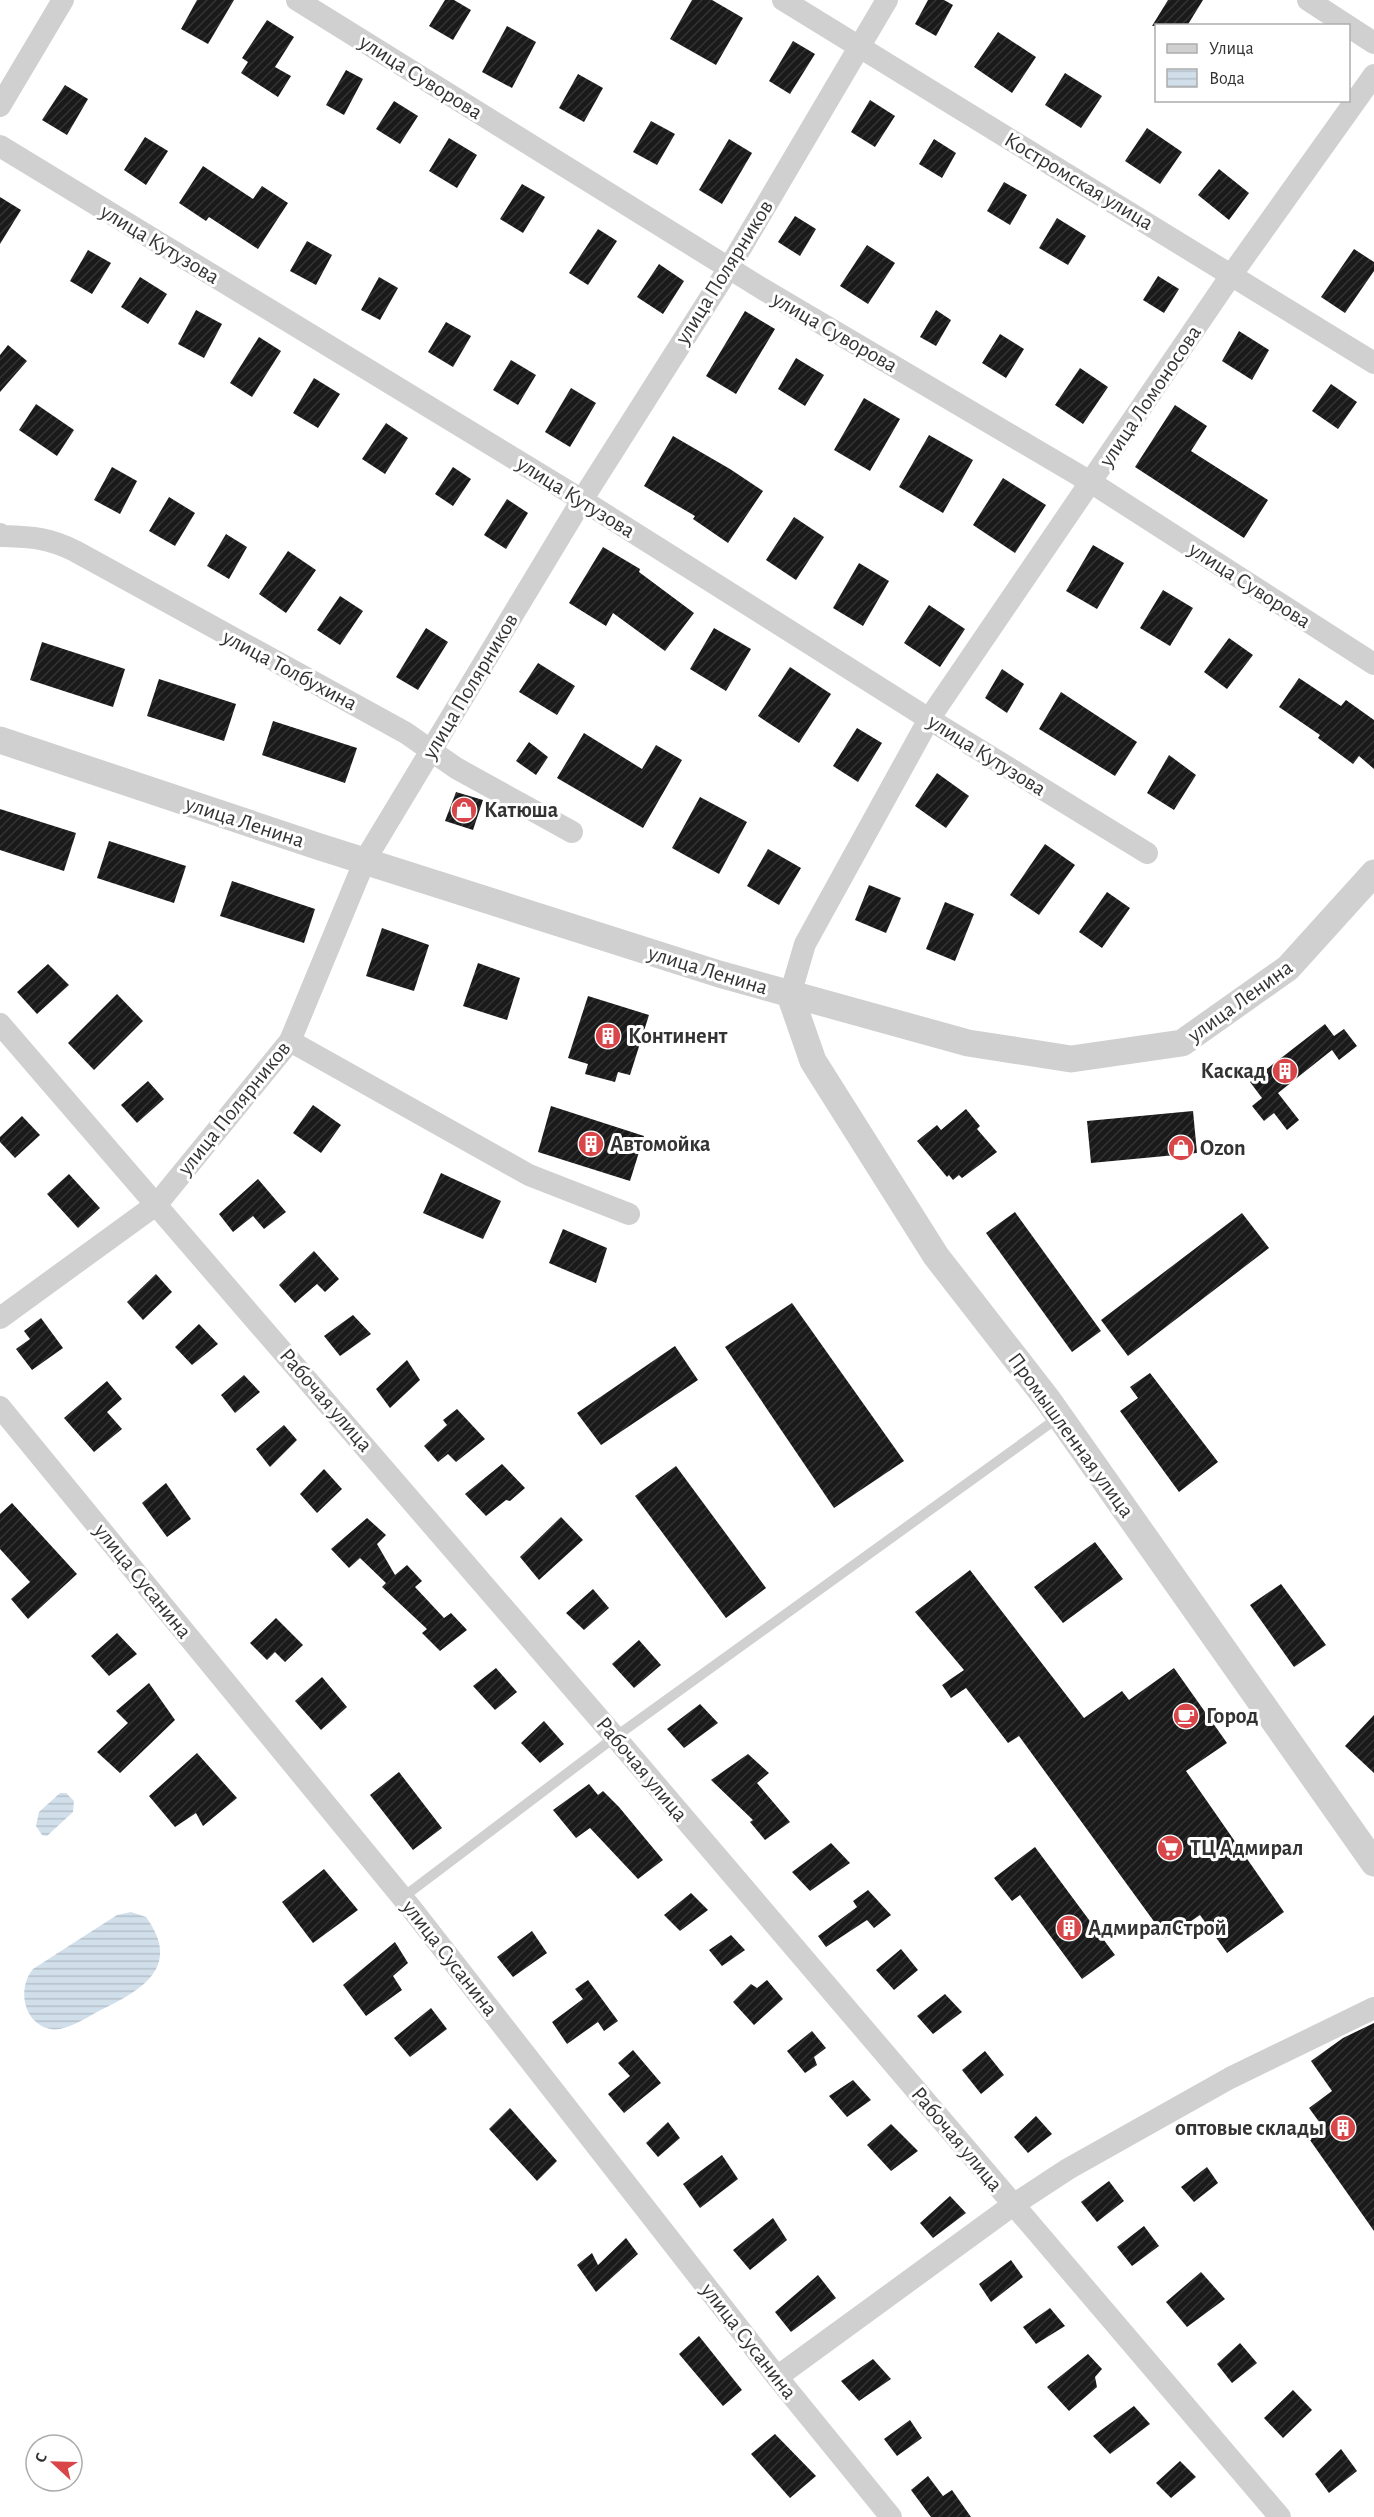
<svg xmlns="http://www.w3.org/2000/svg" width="1374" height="2517" viewBox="0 0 1374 2517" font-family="'Alegreya Sans',sans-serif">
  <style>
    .water { fill: url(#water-rules) }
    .building { fill: url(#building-hatch) }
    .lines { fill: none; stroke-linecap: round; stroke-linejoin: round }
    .service { stroke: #d0d0d0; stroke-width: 10 }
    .minor { stroke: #d0d0d0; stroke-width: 22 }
    .tertiary { stroke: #d0d0d0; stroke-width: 27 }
    .labels { text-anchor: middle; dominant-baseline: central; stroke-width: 6; stroke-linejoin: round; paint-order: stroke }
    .street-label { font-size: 22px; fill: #333; stroke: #fff }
    .poi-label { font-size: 22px; font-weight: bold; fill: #333; stroke: #fff; text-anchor: start }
  </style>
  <defs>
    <pattern id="water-rules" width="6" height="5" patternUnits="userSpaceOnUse" patternTransform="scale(1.5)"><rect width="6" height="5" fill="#d1dfeb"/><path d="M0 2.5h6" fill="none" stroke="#b4c0ca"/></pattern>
    <pattern id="building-hatch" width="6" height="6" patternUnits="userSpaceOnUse" patternTransform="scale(1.5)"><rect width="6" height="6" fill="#1a1a1a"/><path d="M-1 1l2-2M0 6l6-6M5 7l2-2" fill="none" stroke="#333"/></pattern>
  </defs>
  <rect width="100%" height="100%" fill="#fff"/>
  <!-- water -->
  <g class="water">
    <path d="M60,1793H66L74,1801L73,1812L47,1836L42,1835L36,1826L39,1812Z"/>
    <path d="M131,1912L146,1917C184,1969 138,1992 97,2012C84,2019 65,2032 50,2029C23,2023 17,1988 33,1969L117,1915Z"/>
  </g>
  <!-- building -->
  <g class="building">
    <path d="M197,0H234L208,44L181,29Z"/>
    <path d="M445,0H454L471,10L453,40L429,26Z"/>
    <path d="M692,0H712L743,18L716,65L670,39Z"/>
    <path d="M928,0H944L953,5L936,36L915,24Z"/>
    <path d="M1168,0H1203L1187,26H1152Z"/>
    <path d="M267,20L294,37L275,67L291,76L278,97L241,73L248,62L242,58Z"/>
    <path d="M507,26L536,42L512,88L482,72Z"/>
    <path d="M998,32L1036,57L1012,93L974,67Z"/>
    <path d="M793,41L815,54L790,94L769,81Z"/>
    <path d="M346,70L363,79L344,115L326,105Z"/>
    <path d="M1065,73L1102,96L1081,128L1045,105Z"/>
    <path d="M578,74L603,88L584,122L559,108Z"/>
    <path d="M65,85L88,99L67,135L42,120Z"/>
    <path d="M870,100L895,116L875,147L851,132Z"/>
    <path d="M394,101L418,116L400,144L376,129Z"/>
    <path d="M651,121L675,134L657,165L633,152Z"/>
    <path d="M1147,128L1182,152L1160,184L1125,161Z"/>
    <path d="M145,137L168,151L146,185L124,170Z"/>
    <path d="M449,138L477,155L457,188L429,171Z"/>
    <path d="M729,139L752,153L722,204L699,190Z"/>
    <path d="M934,139L956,153L942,178L919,164Z"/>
    <path d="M203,166L253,199L262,186L288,203L258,249L209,217L206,221L179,203Z"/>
    <path d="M1219,169L1249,193L1229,220L1198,195Z"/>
    <path d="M1004,182L1027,195L1010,225L987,211Z"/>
    <path d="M522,184L545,197L523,233L500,219Z"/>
    <path d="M0,197L21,210L0,244Z"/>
    <path d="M795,216L816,229L800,256L778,242Z"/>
    <path d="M1057,218L1086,236L1068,265L1039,248Z"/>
    <path d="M598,229L617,241L588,285L569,273Z"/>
    <path d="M307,241L332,255L316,285L290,271Z"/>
    <path d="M867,245L895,263L868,304L840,286Z"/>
    <path d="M1354,249L1374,262V271L1345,313L1321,297Z"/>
    <path d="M88,250L111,263L92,294L70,281Z"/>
    <path d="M659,264L684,281L663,314L637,297Z"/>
    <path d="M1158,276L1179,289L1164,313L1143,300Z"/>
    <path d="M140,277L167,294L148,324L121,307Z"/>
    <path d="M379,277L398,288L380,320L361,310Z"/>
    <path d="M196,310L222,324L204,358L178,344Z"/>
    <path d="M936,310L951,320L936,346L920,337Z"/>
    <path d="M745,311L775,329L736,394L706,376Z"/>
    <path d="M446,322L471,336L453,367L428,352Z"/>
    <path d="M1239,331L1269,350L1252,380L1222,361Z"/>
    <path d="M1000,334L1024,349L1006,378L982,363Z"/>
    <path d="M259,337L281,351L252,397L230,383Z"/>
    <path d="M8,345L27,361L0,392V355Z"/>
    <path d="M796,358L824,375L805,406L778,389Z"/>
    <path d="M511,360L536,375L518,405L493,390Z"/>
    <path d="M1080,368L1108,387L1083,424L1055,405Z"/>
    <path d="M314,378L340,394L318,428L293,413Z"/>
    <path d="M1331,384L1357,402L1338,429L1312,411Z"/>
    <path d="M571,388L596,403L570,447L545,432Z"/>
    <path d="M864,398L900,419L870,471L834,450Z"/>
    <path d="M36,404L74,430L57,456L19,430Z"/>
    <path d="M1175,405L1207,426L1191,451L1268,500L1244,538L1135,467Z"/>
    <path d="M386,423L408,438L385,474L362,459Z"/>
    <path d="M929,435L973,460L943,513L899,487Z"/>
    <path d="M673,436L730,469L763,491L728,543L693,519L695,516L644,486Z"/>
    <path d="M112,467L137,481L120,514L94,500Z"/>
    <path d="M453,467L471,479L453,506L435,494Z"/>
    <path d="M1003,478L1046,505L1015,553L973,525Z"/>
    <path d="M169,497L195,513L175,546L149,531Z"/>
    <path d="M507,499L528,513L506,549L484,535Z"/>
    <path d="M794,517L824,537L796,580L766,560Z"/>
    <path d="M226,534L247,547L229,579L207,566Z"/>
    <path d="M1093,545L1124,563L1097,609L1066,591Z"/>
    <path d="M603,547L640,569L639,572L694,613L665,651L613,613L606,626L569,603Z"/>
    <path d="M288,551L316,570L286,613L259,594Z"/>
    <path d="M859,563L889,581L863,626L833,608Z"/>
    <path d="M1163,590L1193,608L1170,646L1140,628Z"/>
    <path d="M340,596L363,611L340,645L317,630Z"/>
    <path d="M929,605L965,629L940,667L904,643Z"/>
    <path d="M426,628L448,642L418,690L396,677Z"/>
    <path d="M714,628L751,649L726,691L690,669Z"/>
    <path d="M1229,638L1253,655L1227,689L1204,672Z"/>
    <path d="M42,642L125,669L113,707L30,680Z"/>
    <path d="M538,663L575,686L557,715L519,692Z"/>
    <path d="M790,667L831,694L799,743L758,716Z"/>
    <path d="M1002,669L1024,684L1007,713L985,698Z"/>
    <path d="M1299,678L1341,706L1346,700L1374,720V769L1359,756L1353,764L1318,738L1320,735L1279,707Z"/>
    <path d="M159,679L236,704L224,741L147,716Z"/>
    <path d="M1061,692L1137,742L1115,776L1039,729Z"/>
    <path d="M273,721L357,748L345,783L262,755Z"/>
    <path d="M857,728L882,743L858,782L833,766Z"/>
    <path d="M584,733L642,769L656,745L682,760L643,828L557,778Z"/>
    <path d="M529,742L548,757L536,775L516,761Z"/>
    <path d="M1169,755L1196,775L1174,810L1147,793Z"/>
    <path d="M937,773L969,796L946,828L915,806Z"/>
    <path d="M456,792L483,800L473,830L445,821Z"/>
    <path d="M700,797L747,822L719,874L672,848Z"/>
    <path d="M0,809L76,833L64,871L0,850Z"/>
    <path d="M109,841L186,866L174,903L97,878Z"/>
    <path d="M1045,844L1075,865L1039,915L1010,895Z"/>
    <path d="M768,849L801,868L779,905L747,886Z"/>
    <path d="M232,881L315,909L304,943L220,916Z"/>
    <path d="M869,885L901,898L886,933L855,920Z"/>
    <path d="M1107,892L1130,908L1102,948L1079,932Z"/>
    <path d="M945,902L974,914L955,961L926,949Z"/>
    <path d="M382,928L429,945L414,991L366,976Z"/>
    <path d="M478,963L520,978L507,1020L463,1006Z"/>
    <path d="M48,964L69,985L37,1014L17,992Z"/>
    <path d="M117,994L143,1021L94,1070L68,1043Z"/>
    <path d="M588,996L649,1015L630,1075L618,1072L615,1082L585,1074L588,1064L568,1058Z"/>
    <path d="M1325,1024L1334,1036L1344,1029L1357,1046L1339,1060L1332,1050L1278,1093L1299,1120L1287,1130L1274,1113L1264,1121L1252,1106L1262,1098L1250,1082Z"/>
    <path d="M148,1081L164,1099L137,1123L121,1105Z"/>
    <path d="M313,1105L341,1125L321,1153L293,1133Z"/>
    <path d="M551,1106L644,1136L630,1181L538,1152Z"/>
    <path d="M966,1109L980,1126L977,1129L997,1152L962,1178L959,1175L953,1180L949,1175L947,1177L917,1141L937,1125L941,1130Z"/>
    <path d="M1193,1111L1197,1153L1091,1163L1087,1121Z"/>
    <path d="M22,1116L40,1135L15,1158L0,1142V1137Z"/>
    <path d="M441,1173L501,1201L483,1239L423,1213Z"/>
    <path d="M69,1174L100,1208L78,1228L47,1194Z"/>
    <path d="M258,1179L286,1212L264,1229L253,1216L233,1232L219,1214Z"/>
    <path d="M1015,1212L1101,1331L1072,1352L986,1233Z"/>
    <path d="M1242,1213L1269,1248L1128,1356L1101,1320Z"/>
    <path d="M563,1229L607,1248L596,1283L549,1263Z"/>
    <path d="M314,1251L339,1279L325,1292L317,1284L295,1303L279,1285Z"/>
    <path d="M156,1274L172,1292L143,1320L127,1302Z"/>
    <path d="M792,1303L904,1461L834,1508L725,1347Z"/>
    <path d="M353,1315L371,1334L340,1356L324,1336Z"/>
    <path d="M41,1318L63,1348L32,1370L16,1349L30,1339L24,1331Z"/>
    <path d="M199,1324L218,1344L192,1365L175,1347Z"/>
    <path d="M675,1346L698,1380L601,1445L577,1413Z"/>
    <path d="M407,1360L420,1380L390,1408L376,1389Z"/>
    <path d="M1150,1373L1218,1462L1179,1492L1120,1411L1138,1398L1130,1387Z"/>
    <path d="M244,1375L260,1392L235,1413L221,1395Z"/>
    <path d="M107,1381L122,1399L107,1412L122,1429L94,1452L64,1418Z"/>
    <path d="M457,1409L485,1439L456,1462L448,1454L438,1462L424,1446L447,1425L443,1420Z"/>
    <path d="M284,1425L297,1440L270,1467L256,1449Z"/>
    <path d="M502,1464L525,1488L510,1501L506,1500L486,1516L465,1494Z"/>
    <path d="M676,1466L766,1588L726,1618L635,1496Z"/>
    <path d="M324,1469L342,1489L317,1513L300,1494Z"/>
    <path d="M166,1483L191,1519L167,1537L142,1503Z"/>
    <path d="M12,1503L77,1574L28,1619L11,1599L30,1582L0,1549V1514Z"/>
    <path d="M561,1517L583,1540L539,1580L520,1557Z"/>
    <path d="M367,1518L386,1535L377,1544L395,1575L407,1565L422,1581L415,1587L444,1618L451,1613L467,1630L440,1651L422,1633L427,1629L382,1587L386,1583L360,1558L349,1568L331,1549Z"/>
    <path d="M1095,1542L1123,1579L1063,1623L1034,1587Z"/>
    <path d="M970,1570L1084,1718L1122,1691L1129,1700L1174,1668L1227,1743L1186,1771L1284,1912L1227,1953L1200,1915L1166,1938L1019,1736L1008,1743L966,1688L951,1698L942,1685L964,1670L915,1612Z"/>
    <path d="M1281,1584L1326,1645L1294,1667L1250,1605Z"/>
    <path d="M593,1589L609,1608L584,1630L566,1613Z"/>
    <path d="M276,1618L303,1645L285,1662L275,1652L267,1660L250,1643Z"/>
    <path d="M117,1633L137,1654L109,1676L91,1656Z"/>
    <path d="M639,1640L661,1665L634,1688L612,1664Z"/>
    <path d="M496,1668L517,1692L495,1710L473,1686Z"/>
    <path d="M322,1677L347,1707L321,1730L295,1701Z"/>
    <path d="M149,1683L175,1720L120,1773L97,1752L128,1723L116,1711Z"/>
    <path d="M700,1704L718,1723L684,1748L667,1729Z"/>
    <path d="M1374,1715V1773L1345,1746Z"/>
    <path d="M544,1721L564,1744L540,1763L521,1743Z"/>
    <path d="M197,1753L237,1798L203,1826L196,1813L175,1827L149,1796Z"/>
    <path d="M748,1754L769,1773L757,1783L790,1822L765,1840L750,1822L753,1820L711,1780Z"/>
    <path d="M399,1772L442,1828L413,1850L370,1795Z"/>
    <path d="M589,1784L598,1795L603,1791L619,1807L663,1860L638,1879L590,1828L576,1838L553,1810Z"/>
    <path d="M831,1843L850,1863L810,1891L792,1872Z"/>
    <path d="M1035,1847L1115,1955L1082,1979L1020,1895L1012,1901L994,1878Z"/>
    <path d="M324,1869L358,1910L313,1943L282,1902Z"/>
    <path d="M868,1890L891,1915L874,1928L867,1920L826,1947L818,1936L857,1907L853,1901Z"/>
    <path d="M691,1893L708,1910L680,1931L664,1915Z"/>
    <path d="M532,1931L547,1953L513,1977L497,1957Z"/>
    <path d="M731,1935L745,1950L722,1966L709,1950Z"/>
    <path d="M395,1942L408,1963L393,1976L402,1990L366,2016L343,1985Z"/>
    <path d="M901,1949L918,1970L894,1990L876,1970Z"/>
    <path d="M588,1980L618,2021L604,2031L598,2022L567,2044L552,2022L583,1999L575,1989Z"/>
    <path d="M767,1980L783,1999L754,2025L733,2002L751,1984L757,1988Z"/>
    <path d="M945,1994L962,2012L933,2034L917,2016Z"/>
    <path d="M431,2008L447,2029L410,2057L394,2038Z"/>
    <path d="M1374,2023V2231L1305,2133L1320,2123L1309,2108L1332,2091L1311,2061L1343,2038Z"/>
    <path d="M812,2031L826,2048L814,2057L817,2065L805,2073L787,2051Z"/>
    <path d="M633,2050L661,2083L624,2113L608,2094L630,2076L618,2063Z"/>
    <path d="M985,2051L1004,2075L981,2094L962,2070Z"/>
    <path d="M853,2080L871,2100L847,2117L829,2096Z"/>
    <path d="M510,2108L557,2161L537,2181L489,2129Z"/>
    <path d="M1036,2116L1052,2134L1028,2153L1014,2137Z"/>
    <path d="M668,2122L680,2138L658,2157L646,2143Z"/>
    <path d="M891,2124L918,2151L891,2171L867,2145Z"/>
    <path d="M722,2155L738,2179L700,2208L683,2184Z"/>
    <path d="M1207,2167L1218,2183L1194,2202L1181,2187Z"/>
    <path d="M1109,2181L1124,2201L1097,2222L1081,2202Z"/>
    <path d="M950,2196L966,2213L933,2238L920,2223Z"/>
    <path d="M773,2218L787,2240L750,2270L733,2250Z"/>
    <path d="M1144,2226L1159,2246L1132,2266L1117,2247Z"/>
    <path d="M626,2238L638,2254L596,2292L577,2265L592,2253L598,2265Z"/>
    <path d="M1011,2260L1023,2277L991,2302L979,2284Z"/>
    <path d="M1201,2272L1225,2299L1187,2327L1166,2302Z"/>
    <path d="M818,2275L836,2298L791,2332L775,2312Z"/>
    <path d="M1050,2308L1065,2326L1036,2344L1023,2327Z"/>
    <path d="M699,2336L742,2390L723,2406L679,2354Z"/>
    <path d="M1240,2343L1257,2363L1232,2383L1217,2364Z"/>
    <path d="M1088,2354L1102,2369L1095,2377L1097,2387L1069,2411L1047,2387Z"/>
    <path d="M873,2359L891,2379L859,2401L841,2381Z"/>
    <path d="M1293,2390L1312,2410L1283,2438L1264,2418Z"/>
    <path d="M1134,2406L1150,2424L1110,2454L1093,2436Z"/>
    <path d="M910,2420L922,2438L897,2456L884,2439Z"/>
    <path d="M775,2434L816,2476L790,2498L751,2454Z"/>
    <path d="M1341,2449L1357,2471L1329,2493L1315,2474Z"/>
    <path d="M1180,2461L1196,2477L1171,2498L1156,2483Z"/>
    <path d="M928,2476L943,2496L952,2490L971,2517H931L911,2490Z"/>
  </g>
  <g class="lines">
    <!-- service -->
    <path class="service" d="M402,1898L615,1737L1059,1417"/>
    <!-- minor -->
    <g class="minor">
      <path d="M297,0L761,288L1092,483L1374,664"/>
      <path d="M783,0L1374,363"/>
      <path d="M1308,0L1374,43"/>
      <path d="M0,106L63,0"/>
      <path d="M0,146L582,500L929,719L1147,853"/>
      <path d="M0,534V536C31,537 47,537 75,551L406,733L456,768L572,832"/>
      <path d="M790,995L805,944L929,719L1232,274L1374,75"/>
      <path d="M0,1024L615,1737L1280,2517"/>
      <path d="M290,1041L529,1175L629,1214"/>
      <path d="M0,1318L157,1204L290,1041L365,860L582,500L729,268L887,0"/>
      <path d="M0,1407L411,1908L777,2377L891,2517"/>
      <path d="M777,2377L1013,2205L1068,2169L1230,2078L1374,2008"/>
    </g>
    <!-- tertiary -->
    <g class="tertiary">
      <path d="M0,740L317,846L719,974L968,1043L1071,1059L1182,1043L1288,968L1374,873"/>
      <path d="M790,995L813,1061L936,1256L1048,1400L1374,1863"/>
    </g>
  </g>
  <!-- icons -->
  <defs>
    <g id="shop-disc" transform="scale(1.35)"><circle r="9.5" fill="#d84649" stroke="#fff"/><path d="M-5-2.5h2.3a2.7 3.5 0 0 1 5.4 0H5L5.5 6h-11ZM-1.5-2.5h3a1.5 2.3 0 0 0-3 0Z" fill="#fff"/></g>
    <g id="building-disc" transform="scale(1.35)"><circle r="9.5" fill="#d84649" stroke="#fff"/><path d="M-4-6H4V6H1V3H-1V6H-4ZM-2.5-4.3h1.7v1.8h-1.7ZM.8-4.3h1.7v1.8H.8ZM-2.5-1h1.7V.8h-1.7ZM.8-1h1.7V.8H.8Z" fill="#fff"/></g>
    <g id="cafe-disc" transform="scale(1.35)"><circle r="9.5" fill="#d84649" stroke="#fff"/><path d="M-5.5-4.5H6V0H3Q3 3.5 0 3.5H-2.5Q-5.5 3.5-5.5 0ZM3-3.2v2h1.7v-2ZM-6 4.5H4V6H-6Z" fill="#fff"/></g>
    <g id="supermarket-disc" transform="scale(1.35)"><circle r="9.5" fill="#d84649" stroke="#fff"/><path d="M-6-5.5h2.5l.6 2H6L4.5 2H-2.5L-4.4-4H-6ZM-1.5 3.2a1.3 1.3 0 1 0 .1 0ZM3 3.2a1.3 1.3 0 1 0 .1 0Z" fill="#fff"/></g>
  </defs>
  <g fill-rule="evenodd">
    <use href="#shop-disc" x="464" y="810"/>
    <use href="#building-disc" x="608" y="1036"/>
    <use href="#building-disc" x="1285" y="1071"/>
    <use href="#building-disc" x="591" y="1144"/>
    <use href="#shop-disc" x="1181" y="1148"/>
    <use href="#cafe-disc" x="1186" y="1716"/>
    <use href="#supermarket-disc" x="1170" y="1848"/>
    <use href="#building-disc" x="1069" y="1928"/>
    <use href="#building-disc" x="1343" y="2128"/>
  </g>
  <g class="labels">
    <!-- street labels -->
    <g class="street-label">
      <text transform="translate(421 77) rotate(32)">улица Суворова</text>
      <text transform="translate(1079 181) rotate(31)">Костромская улица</text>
      <text transform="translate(160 244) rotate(31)">улица Кутузова</text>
      <text transform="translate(724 272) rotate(-58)">улица Полярников</text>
      <text transform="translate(835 332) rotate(30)">улица Суворова</text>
      <text transform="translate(1150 396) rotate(-56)">улица Ломоносова</text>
      <text transform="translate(576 497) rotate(32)">улица Кутузова</text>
      <text transform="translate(1250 585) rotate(33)">улица Суворова</text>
      <text transform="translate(290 670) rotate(28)">улица Толбухина</text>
      <text transform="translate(470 686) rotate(-59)">улица Полярников</text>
      <text transform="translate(987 755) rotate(32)">улица Кутузова</text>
      <text transform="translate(245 822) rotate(18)">улица Ленина</text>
      <text transform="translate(708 970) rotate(17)">улица Ленина</text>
      <text transform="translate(1240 1001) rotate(-36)">улица Ленина</text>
      <text transform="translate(234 1108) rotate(-51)">улица Полярников</text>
      <text transform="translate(326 1400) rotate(49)">Рабочая улица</text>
      <text transform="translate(1071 1435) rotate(54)">Промышленная улица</text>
      <text transform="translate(143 1581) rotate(51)">улица Сусанина</text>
      <text transform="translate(642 1769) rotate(50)">Рабочая улица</text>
      <text transform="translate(450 1958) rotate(52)">улица Сусанина</text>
      <text transform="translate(957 2139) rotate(50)">Рабочая улица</text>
      <text transform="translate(749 2341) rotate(52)">улица Сусанина</text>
    </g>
    <!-- poi labels -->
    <g class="poi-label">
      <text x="484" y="810">Катюша</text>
      <text x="628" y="1036">Континент</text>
      <text x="1266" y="1071" text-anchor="end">Каскад</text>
      <text x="610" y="1144">Автомойка</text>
      <text x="1200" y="1148">Ozon</text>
      <text x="1206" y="1716">Город</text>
      <text x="1190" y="1848">ТЦ Адмирал</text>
      <text x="1088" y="1928">АдмиралСтрой</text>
      <text x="1324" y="2128" text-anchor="end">оптовые склады</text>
    </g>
  </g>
  <!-- legend -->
  <rect x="1155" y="24" width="195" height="78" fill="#ffffff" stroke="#adadad" stroke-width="1.5"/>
  <rect x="1167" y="44" width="30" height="9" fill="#d0d0d0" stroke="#adadad" stroke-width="1.5"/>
  <text x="1209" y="54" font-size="18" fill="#333333">Улица</text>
  <rect x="1167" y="69" width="30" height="18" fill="url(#water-rules)" stroke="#adadad" stroke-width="1.5"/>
  <text x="1209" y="84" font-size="18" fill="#333333">Вода</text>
  <!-- north arrow -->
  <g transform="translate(54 2463) rotate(292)"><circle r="28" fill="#ffffff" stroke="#adadad" stroke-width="1.5"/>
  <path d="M0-4.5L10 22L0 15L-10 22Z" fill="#d84649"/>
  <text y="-9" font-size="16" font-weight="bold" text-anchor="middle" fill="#333333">С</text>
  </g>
</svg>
